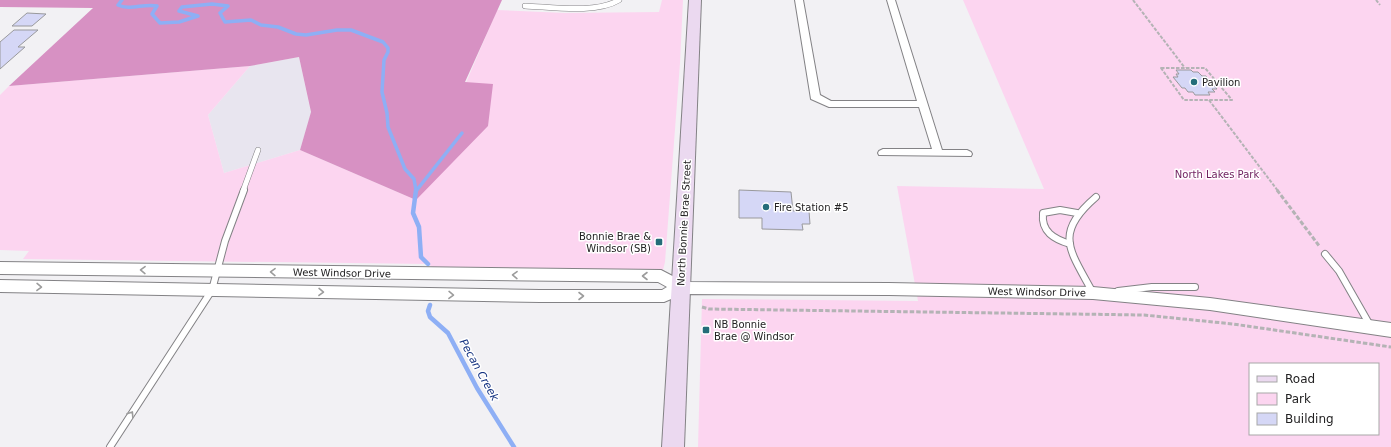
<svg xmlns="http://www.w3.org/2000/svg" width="1391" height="447" viewBox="0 0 1391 447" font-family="'DejaVu Sans',sans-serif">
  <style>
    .built { fill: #e8e5ef }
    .green { fill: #fcd5f0; fill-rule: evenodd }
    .forest { fill: #d791c3 }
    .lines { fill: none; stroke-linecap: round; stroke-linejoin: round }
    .stream-far1 { stroke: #8eaff5; stroke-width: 3.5 }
    .stream { stroke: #8eaff5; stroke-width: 4.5 }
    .building { fill: #d5d7f6; stroke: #99999c }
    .service-far1-casing { stroke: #838285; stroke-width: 6 }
    .service-casing { stroke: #838285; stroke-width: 8 }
    .minor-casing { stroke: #838285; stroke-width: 2 }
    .tertiary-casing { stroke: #838285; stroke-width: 2 }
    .secondary-casing { stroke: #838285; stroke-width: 2 }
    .path-far1 { stroke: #b4b3b5; stroke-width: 2; stroke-dasharray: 3.5 1.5; stroke-linecap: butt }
    .path { stroke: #b4b3b5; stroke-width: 3; stroke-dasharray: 4.5 2; stroke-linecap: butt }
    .service-far1 { stroke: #fff; stroke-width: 5 }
    .service { stroke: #fff; stroke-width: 6 }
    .minor { fill: #fff; fill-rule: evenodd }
    .tertiary { fill: #fff; fill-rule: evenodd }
    .secondary { fill: #ebd9f0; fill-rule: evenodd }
    .oneway { stroke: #9c9c9c }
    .poi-dot { fill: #256d79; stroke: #fff; stroke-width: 1.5 }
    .labels { text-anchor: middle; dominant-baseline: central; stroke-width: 3; stroke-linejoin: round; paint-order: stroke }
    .poi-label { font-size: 10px; fill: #232223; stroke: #fff; text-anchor: start }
    .park-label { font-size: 10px; fill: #6d1b5c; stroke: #fff }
    .street-label { font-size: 10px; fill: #232223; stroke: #fff }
    .water-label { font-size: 11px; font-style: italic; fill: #153381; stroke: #fff }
  </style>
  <rect width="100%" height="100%" fill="#f2f1f4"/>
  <!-- built -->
  <path class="built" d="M299,57L311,113L300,150L224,173L208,115L250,66Z"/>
  <!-- green -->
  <g class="green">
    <path d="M662,0H683L680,63L665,262L663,270L432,267L428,264L23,259L29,251L0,250V95L9,86L250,66L208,115L224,173L300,150L416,200L497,10L565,13L659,12Z"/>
    <path d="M963,0H1391V447H698L702,299L918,301L897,186L1044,189ZM1250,364H1378V434H1250Z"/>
  </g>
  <!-- forest -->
  <path class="forest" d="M0,0H502L465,82L493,84L488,126L416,200L300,150L311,112L299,57L250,66L9,86L93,8L0,7Z"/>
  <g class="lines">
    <!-- stream-far1 -->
    <g class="stream-far1">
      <path d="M122,0L118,5C130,11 144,3 157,6L152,14L160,23L179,22L198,16L179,11L182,7L212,4L228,6L220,13L225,22L251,20L261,25L278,27L296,34L306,35L337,30H351L383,42L388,48V52L384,60L382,92L387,113L388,127L405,169L414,179L416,190"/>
      <path d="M416,191L462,133"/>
    </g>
    <!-- stream -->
    <g class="stream">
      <path d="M416,190L413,213L419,227L421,257L428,264"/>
      <path d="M430,305L428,311L430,317L448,333L477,388L514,447"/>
    </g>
  </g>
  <!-- building -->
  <g class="building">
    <path d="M27,13L46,14L32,26H12Z"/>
    <path d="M14,30H38L18,47H25L0,69V42Z"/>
    <path d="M1176,70H1191L1193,72H1198L1202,76H1206L1217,89H1212L1215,92H1208L1210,95H1195L1193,92H1188L1185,88H1182L1173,77H1178L1176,74H1179Z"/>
    <path d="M739,190L791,192L793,211H809L810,224H802L803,230L762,229V218H739Z"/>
  </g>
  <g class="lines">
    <!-- service-far1 casing -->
    <g class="service-far1-casing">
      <g id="service-far1">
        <path d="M525,6C552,7 596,14 619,0"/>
        <path d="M243,191L258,150"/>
      </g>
    </g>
    <!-- service casing -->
    <g class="service-casing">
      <g id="service">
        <path d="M1070,244C1054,239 1041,232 1043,213L1060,210L1077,213"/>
        <path d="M1325,254L1339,271L1371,327"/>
        <path d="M1118,291L1152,287H1195"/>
        <path d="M1093,293C1070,250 1053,234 1096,197"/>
        <path d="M110,447L212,290L225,241L244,190"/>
      </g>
    </g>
    <!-- minor casing -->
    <g class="minor-casing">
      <path id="minor" d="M795,0H803L820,95L831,101H917L887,0H895L942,150H967L971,152L972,154L971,156L879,155L878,153L879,151L883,149H932L919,107H829L811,99Z"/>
    </g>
    <!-- tertiary casing -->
    <g class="tertiary-casing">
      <path id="tertiary" d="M0,262L661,270L684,282L889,283L1093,287L1210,298L1391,323V337L1210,310L1093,299L889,295L683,294L664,302H540L0,292V280L540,290H662L667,287L658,282L0,274Z"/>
    </g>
    <!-- secondary casing -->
    <g class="secondary-casing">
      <path id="secondary" d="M689,0H701L684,447H662Z"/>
    </g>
    <!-- path-far1 -->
    <g class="path-far1">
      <path d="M1133,0L1185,68"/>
      <path d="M1376,0L1380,5"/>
      <path d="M1161,68H1205L1232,100H1184Z"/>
      <path d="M1209,100L1278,191"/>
    </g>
    <!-- path -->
    <g class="path">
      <path d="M1277,190L1320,247"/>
      <path d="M702,307L709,309L1144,315L1233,324L1391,347"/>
    </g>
    <!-- service-far1 -->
    <use href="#service-far1" class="service-far1"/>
    <!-- service -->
    <use href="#service" class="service"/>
    <!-- minor -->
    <use href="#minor" class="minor"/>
    <!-- tertiary -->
    <use href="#tertiary" class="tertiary"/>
    <!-- secondary -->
    <use href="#secondary" class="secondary"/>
  </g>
  <!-- one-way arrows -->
  <defs><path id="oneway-chevron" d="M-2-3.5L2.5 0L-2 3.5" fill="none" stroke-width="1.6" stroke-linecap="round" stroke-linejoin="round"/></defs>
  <g class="oneway">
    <use href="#oneway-chevron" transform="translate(143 270) rotate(-179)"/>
    <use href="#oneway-chevron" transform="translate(273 272) rotate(-179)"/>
    <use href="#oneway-chevron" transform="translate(515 275) rotate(-179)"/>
    <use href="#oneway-chevron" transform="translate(645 276) rotate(-180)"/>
    <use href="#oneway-chevron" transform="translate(39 287) rotate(1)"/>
    <use href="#oneway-chevron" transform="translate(321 292) rotate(1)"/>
    <use href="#oneway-chevron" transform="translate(451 295) rotate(1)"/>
    <use href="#oneway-chevron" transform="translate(581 296)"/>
    <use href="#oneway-chevron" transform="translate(131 414) rotate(-57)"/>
  </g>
  <!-- markers -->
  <g class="poi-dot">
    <circle cx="1194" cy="82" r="4"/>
    <circle cx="766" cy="207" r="4"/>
    <rect x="655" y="238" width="8" height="8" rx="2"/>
    <rect x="702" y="326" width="8" height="8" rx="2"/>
  </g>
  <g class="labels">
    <!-- poi labels -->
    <g class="poi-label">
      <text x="1202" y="82">Pavilion</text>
      <text x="774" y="207">Fire Station #5</text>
      <text x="651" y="236" text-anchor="end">Bonnie Brae &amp;<tspan x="651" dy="12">Windsor (SB)</tspan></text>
      <text x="714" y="324">NB Bonnie<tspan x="714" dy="12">Brae @ Windsor</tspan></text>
    </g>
    <!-- park labels -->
    <g class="park-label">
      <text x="1217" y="174">North Lakes Park</text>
    </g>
    <!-- street labels -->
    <g class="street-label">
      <text transform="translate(684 223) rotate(-87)">North Bonnie Brae Street</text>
      <text transform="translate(342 273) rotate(1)">West Windsor Drive</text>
      <text transform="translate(1037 292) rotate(1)">West Windsor Drive</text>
    </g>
    <!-- water labels -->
    <g class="water-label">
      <text transform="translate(479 370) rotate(61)">Pecan Creek</text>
    </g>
  </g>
  <!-- legend -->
  <rect x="1249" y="363" width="130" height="72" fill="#ffffff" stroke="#a7a7a7"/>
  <rect x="1257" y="376" width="20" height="6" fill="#ebd9f0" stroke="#a7a7a7"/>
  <text x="1285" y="383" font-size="12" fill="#232223">Road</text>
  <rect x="1257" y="393" width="20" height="12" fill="#fcd5f0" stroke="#a7a7a7"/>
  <text x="1285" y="403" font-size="12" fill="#232223">Park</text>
  <rect x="1257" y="413" width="20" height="12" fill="#d5d7f6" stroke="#a7a7a7"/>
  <text x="1285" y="423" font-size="12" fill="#232223">Building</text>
</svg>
